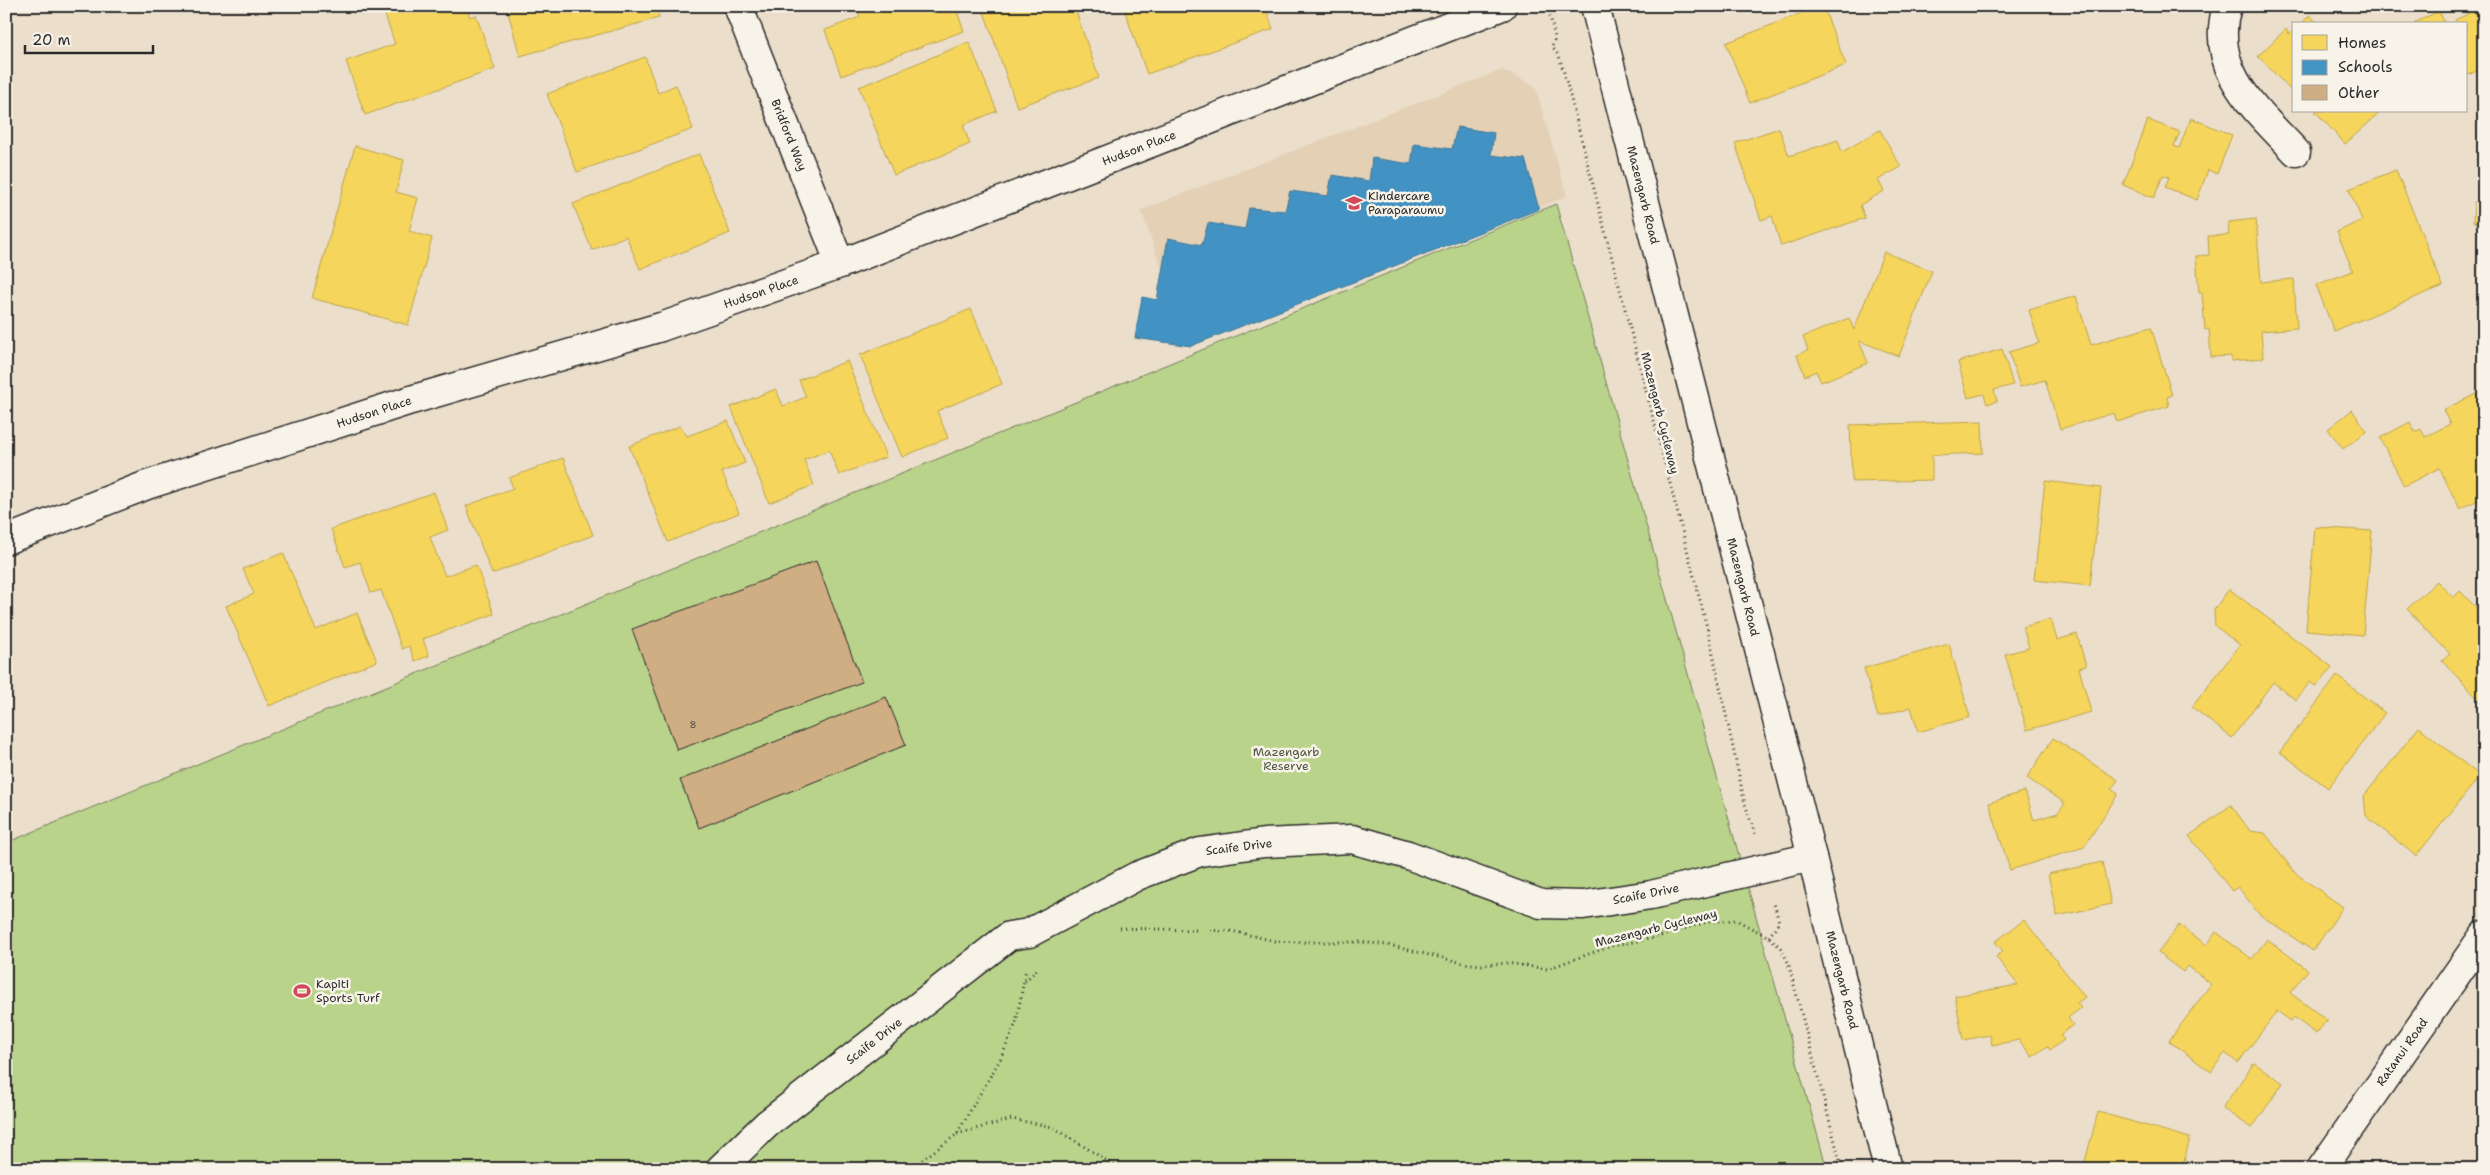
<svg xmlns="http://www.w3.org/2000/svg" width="2490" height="1175" viewBox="0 0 2490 1175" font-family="'Shantell Sans',sans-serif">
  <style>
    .built { fill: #e3d0b5 }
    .green { fill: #b9d38b; stroke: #727f5b }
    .homes { fill: #f6d55c; stroke: #b9a24d }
    .schools { fill: #4393c3; stroke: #3c7495 }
    .building { fill: #d0ae83; stroke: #2b2b2b }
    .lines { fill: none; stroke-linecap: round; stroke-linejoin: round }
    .minor-casing { stroke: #2b2b2b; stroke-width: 31 }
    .tertiary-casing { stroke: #2b2b2b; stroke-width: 31 }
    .secondary-casing { stroke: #2b2b2b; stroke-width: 31 }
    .path { stroke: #2b2b2b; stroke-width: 3; stroke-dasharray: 1 4; stroke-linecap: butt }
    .minor { stroke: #f7f3e8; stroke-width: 28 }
    .tertiary { stroke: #f7f3e8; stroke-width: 28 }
    .secondary { stroke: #f7f3e8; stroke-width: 28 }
    .labels { text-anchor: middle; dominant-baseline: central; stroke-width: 5; stroke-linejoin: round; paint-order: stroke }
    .number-label { font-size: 10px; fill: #544c41 }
    .street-label { font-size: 12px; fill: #2b2b2b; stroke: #f7f3e8 }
    .poi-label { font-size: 12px; fill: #2b2b2b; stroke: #f7f3e8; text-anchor: start }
    .park-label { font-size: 12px; fill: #4e5543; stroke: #f7f3e8 }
  </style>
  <rect width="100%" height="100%" fill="#ebdeca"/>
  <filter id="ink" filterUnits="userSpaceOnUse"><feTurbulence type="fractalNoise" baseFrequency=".02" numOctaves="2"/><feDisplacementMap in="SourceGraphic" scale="10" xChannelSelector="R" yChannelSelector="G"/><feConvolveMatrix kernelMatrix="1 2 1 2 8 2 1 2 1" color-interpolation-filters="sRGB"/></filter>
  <g filter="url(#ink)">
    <!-- built -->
    <path class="built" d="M1502,70L1535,86L1567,196L1190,347L1141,210Z"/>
    <!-- green -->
    <path class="green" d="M1556,204L1827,1169H6V843Z"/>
    <!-- homes -->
    <g class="homes">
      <path d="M382,6H466L470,17L476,15L495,69L365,115L346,61L395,44Z"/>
      <path d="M529,6H656L659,18L520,56L508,12Z"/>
      <path d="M857,6H955L964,31L841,76L825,30L860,17Z"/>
      <path d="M982,6H1074L1099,78L1017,107Z"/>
      <path d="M1123,6H1265L1273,29L1147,74Z"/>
      <path d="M1819,6H1823L1846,65L1750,103L1726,43Z"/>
      <path d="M2464,6H2484V80L2479,70L2466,76V24H2457L2455,20L2468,14Z"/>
      <path d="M2439,11L2445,24L2414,23Z"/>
      <path d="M2310,15L2318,24H2301Z"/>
      <path d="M2286,29L2289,34L2294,30V94L2258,56Z"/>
      <path d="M969,42L997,111L963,125L970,144L894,175L859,87Z"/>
      <path d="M645,57L658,93L676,85L693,129L577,172L547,94Z"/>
      <path d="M2315,111H2382L2345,144Z"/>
      <path d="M2191,118L2232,135L2217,174L2208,170L2197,200L2165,187L2169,177L2163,175L2154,198L2123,185L2148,120L2180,132L2174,146L2179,148Z"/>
      <path d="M1779,128L1789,156L1838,140L1842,152L1880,130L1901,167L1878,180L1884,191L1860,205L1865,218L1781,246L1772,216L1761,220L1735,143Z"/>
      <path d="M355,146L404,160L396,192L418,198L409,231L432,238L408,325L312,298Z"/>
      <path d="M699,154L730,233L640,269L626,236L592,250L573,204Z"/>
      <path d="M2396,170L2443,286L2334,331L2316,285L2353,271L2337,232L2362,220L2349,189Z"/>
      <path d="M2482,178L2484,179V238H2480V223L2473,222L2474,202H2481Z"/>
      <path d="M2256,219L2261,282L2294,279L2297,328L2261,331L2263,358L2231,361V356L2211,357L2209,329L2205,330L2202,292H2199L2196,256L2209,255L2208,236L2229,235L2228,222Z"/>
      <path d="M1884,252L1932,271L1899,356L1859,341L1868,363L1821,382L1816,371L1805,376L1797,355L1808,350L1803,337L1849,318L1854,330Z"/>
      <path d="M2076,296L2091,345L2151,327L2172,395L2167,397L2169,406L2117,422L2114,413L2060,429L2045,380L2020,387L2009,352L2039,343L2029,310Z"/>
      <path d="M971,309L1002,384L937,411L948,438L902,457L860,355Z"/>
      <path d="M2002,349L2013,385L1994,390L1997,401L1987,404L1984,394L1968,398L1958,362Z"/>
      <path d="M847,361L886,457L839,475L829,450L804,460L814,485L769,503L731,407L776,389L783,406L806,397L799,380Z"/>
      <path d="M2476,394L2484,409V497L2460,509L2439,468L2404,486L2380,438L2410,422L2415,432L2421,429L2425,437L2450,424L2443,410Z"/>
      <path d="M2352,410L2367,431L2343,449L2328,429Z"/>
      <path d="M728,421L745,463L722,472L739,513L668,542L629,446L680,426L687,436Z"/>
      <path d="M1982,421L1983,453L1932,455V480L1852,482L1850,425Z"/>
      <path d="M563,458L593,535L492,574L466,506L513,488L509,478Z"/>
      <path d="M2045,481L2101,488L2090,586L2034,580Z"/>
      <path d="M434,492L448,530L430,537L445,576L476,565L494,614L423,639L429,656L415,661L409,646L402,649L381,590L371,593L360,562L345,567L331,529Z"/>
      <path d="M2315,527L2372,531L2363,635L2306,630Z"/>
      <path d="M283,553L316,630L357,613L377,661L269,706L226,606L254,594L243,569Z"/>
      <path d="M2437,581L2453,598L2460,591L2484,616V705L2442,661L2450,654L2407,609Z"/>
      <path d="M2229,589L2332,667L2316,687L2310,682L2296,700L2273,682L2232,738L2192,707L2240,645L2215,626L2214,610Z"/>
      <path d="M2051,619L2057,640L2077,634L2086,666L2079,668L2091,712L2027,730L2005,654L2029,648L2023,627Z"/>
      <path d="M1949,644L1970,717L1918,732L1911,707L1878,717L1864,668Z"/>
      <path d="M2337,676L2385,713L2328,788L2280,752Z"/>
      <path d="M2419,727L2480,776L2416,856L2366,816L2364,796Z"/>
      <path d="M2053,738L2118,780L2111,789L2118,794L2084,847L2010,870L1989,803L2025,791L2034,820L2058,813L2065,803L2027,778Z"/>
      <path d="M2231,805L2250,831L2265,833L2295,873L2343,907L2313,951L2259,914L2238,887L2232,891L2189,836Z"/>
      <path d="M2102,862L2111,904L2057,916L2048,874Z"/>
      <path d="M2024,920L2085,997L2077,1003L2081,1008L2068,1018L2073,1025L2060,1035L2064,1040L2050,1050L2047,1046L2032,1057L2019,1040L1992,1045L1990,1035L1963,1040L1955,996L2018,985L1996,957L2003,951L1995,942Z"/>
      <path d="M2179,925L2207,945L2216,932L2252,959L2267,939L2308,970L2290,993L2327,1020L2316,1034L2294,1017L2291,1021L2277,1011L2238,1063L2225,1053L2211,1072L2169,1041L2211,984L2188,966L2183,972L2158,953Z"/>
      <path d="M2254,1063L2283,1083L2252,1128L2222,1108Z"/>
      <path d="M2098,1112L2190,1138L2182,1169H2083Z"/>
    </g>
    <!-- schools -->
    <path class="schools" d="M1457,127L1494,133L1491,155L1525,159L1539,209L1191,346L1135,338L1142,297L1157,300L1168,238L1202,245L1208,223L1245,229L1249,208L1285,211L1290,191L1328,196L1332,175L1369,181L1372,158L1411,164L1414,144L1452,149Z"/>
    <!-- building -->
    <g class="building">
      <path d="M816,561L862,682L677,750L632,629Z"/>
      <path d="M886,697L906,745L699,828L680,780Z"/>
    </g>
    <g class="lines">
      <!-- minor casing -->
      <g class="minor-casing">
        <g id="minor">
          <path d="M738,6L840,264"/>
          <path d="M2227,6C2208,71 2256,109 2296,152"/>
          <path d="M6,540L147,485L411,400L661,327L840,264L1502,6"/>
          <path d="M720,1169L767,1124L1009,936L1029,933L1137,876L1200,852L1264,843L1352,839L1408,855L1541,904L1583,905L1651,895L1812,857"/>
        </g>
      </g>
      <!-- tertiary casing -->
      <g class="tertiary-casing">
        <path id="tertiary" d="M2321,1169L2484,935"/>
      </g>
      <!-- secondary casing -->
      <g class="secondary-casing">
        <path id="secondary" d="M1595,6L1812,857L1888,1169"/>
      </g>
      <!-- path -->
      <g class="path">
        <path d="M1548,6L1555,38L1552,47L1559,56L1565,76L1709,635L1745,804L1755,834"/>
        <path d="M1120,928L1232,931L1275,941L1298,942H1360L1388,945L1463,963L1481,965L1508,963L1547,969L1611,946L1654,938L1707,922L1736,920L1769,937L1780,947L1788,962L1842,1169"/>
        <path d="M1769,937L1779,922L1774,903"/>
        <path d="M1025,981L1038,969"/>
        <path d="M957,1134L1012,1119L1053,1127L1120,1169"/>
        <path d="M910,1169L956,1135L1001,1058L1016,1023L1026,969"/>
      </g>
      <!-- minor -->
      <use href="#minor" class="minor"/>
      <!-- tertiary -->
      <use href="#tertiary" class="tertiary"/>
      <!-- secondary -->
      <use href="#secondary" class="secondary"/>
    </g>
  </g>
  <!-- icons -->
  <defs>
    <g id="school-bare" transform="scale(1.35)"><path d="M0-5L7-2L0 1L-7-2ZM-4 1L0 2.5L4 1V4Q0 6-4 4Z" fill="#d1495b" stroke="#f7f3e8" stroke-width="2.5" paint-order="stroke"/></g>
    <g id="stadium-bare" transform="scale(1.35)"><path d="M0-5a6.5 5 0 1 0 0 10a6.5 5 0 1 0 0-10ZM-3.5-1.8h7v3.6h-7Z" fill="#d1495b" stroke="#f7f3e8" stroke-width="2.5" paint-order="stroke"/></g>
  </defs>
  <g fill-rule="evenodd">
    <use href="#school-bare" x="1354" y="203"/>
    <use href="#stadium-bare" x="302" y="991"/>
  </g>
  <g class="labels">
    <!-- number labels -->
    <g class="number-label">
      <text x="693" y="724">8</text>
    </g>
    <!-- street labels -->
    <g class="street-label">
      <text transform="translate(789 135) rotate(68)">Bridford Way</text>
      <text transform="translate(1139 148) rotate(-21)">Hudson Place</text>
      <text transform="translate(1643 195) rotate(76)">Mazengarb Road</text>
      <text transform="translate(761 292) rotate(-19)">Hudson Place</text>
      <text transform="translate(374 412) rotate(-18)">Hudson Place</text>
      <text transform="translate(1660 413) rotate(76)">Mazengarb Cycleway</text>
      <text transform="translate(1743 587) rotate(76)">Mazengarb Road</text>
      <text transform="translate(1239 847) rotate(-7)">Scaife Drive</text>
      <text transform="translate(1646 894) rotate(-11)">Scaife Drive</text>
      <text transform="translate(1656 928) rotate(-14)">Mazengarb Cycleway</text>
      <text transform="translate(1842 980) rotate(76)">Mazengarb Road</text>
      <text transform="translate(874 1041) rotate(-38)">Scaife Drive</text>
      <text transform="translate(2402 1052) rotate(-55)">Ratanui Road</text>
    </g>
    <!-- poi labels -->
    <g class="poi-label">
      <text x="1368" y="196">Kindercare<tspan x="1368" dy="14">Paraparaumu</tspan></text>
      <text x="316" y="984">Kapiti<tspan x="316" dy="14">Sports Turf</tspan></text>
    </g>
    <!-- park labels -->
    <g class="park-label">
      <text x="1286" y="752">Mazengarb<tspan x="1286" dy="14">Reserve</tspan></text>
    </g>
  </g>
  <!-- margin -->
  <rect width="2490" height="1175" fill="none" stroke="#f7f3e8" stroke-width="25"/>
  <rect x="12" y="12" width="2465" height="1150" fill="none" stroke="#2b2b2b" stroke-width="2" filter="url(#ink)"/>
  <!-- legend -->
  <rect x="2292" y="22" width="175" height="90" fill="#f7f3e8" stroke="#a5a39c"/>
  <rect x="2302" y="35" width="25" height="15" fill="#f6d55c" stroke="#a5a39c"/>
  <text x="2338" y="48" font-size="15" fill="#2b2b2b">Homes</text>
  <rect x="2302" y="60" width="25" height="15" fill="#4393c3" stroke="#a5a39c"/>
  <text x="2338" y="72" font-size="15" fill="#2b2b2b">Schools</text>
  <rect x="2302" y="85" width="25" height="15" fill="#d0ae83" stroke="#a5a39c"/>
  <text x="2338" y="98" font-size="15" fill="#2b2b2b">Other</text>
  <!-- scale -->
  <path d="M25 45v8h128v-8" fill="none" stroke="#2b2b2b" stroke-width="2.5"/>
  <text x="32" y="45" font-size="15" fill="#2b2b2b" stroke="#f7f3e8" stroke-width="4" paint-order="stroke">20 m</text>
</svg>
